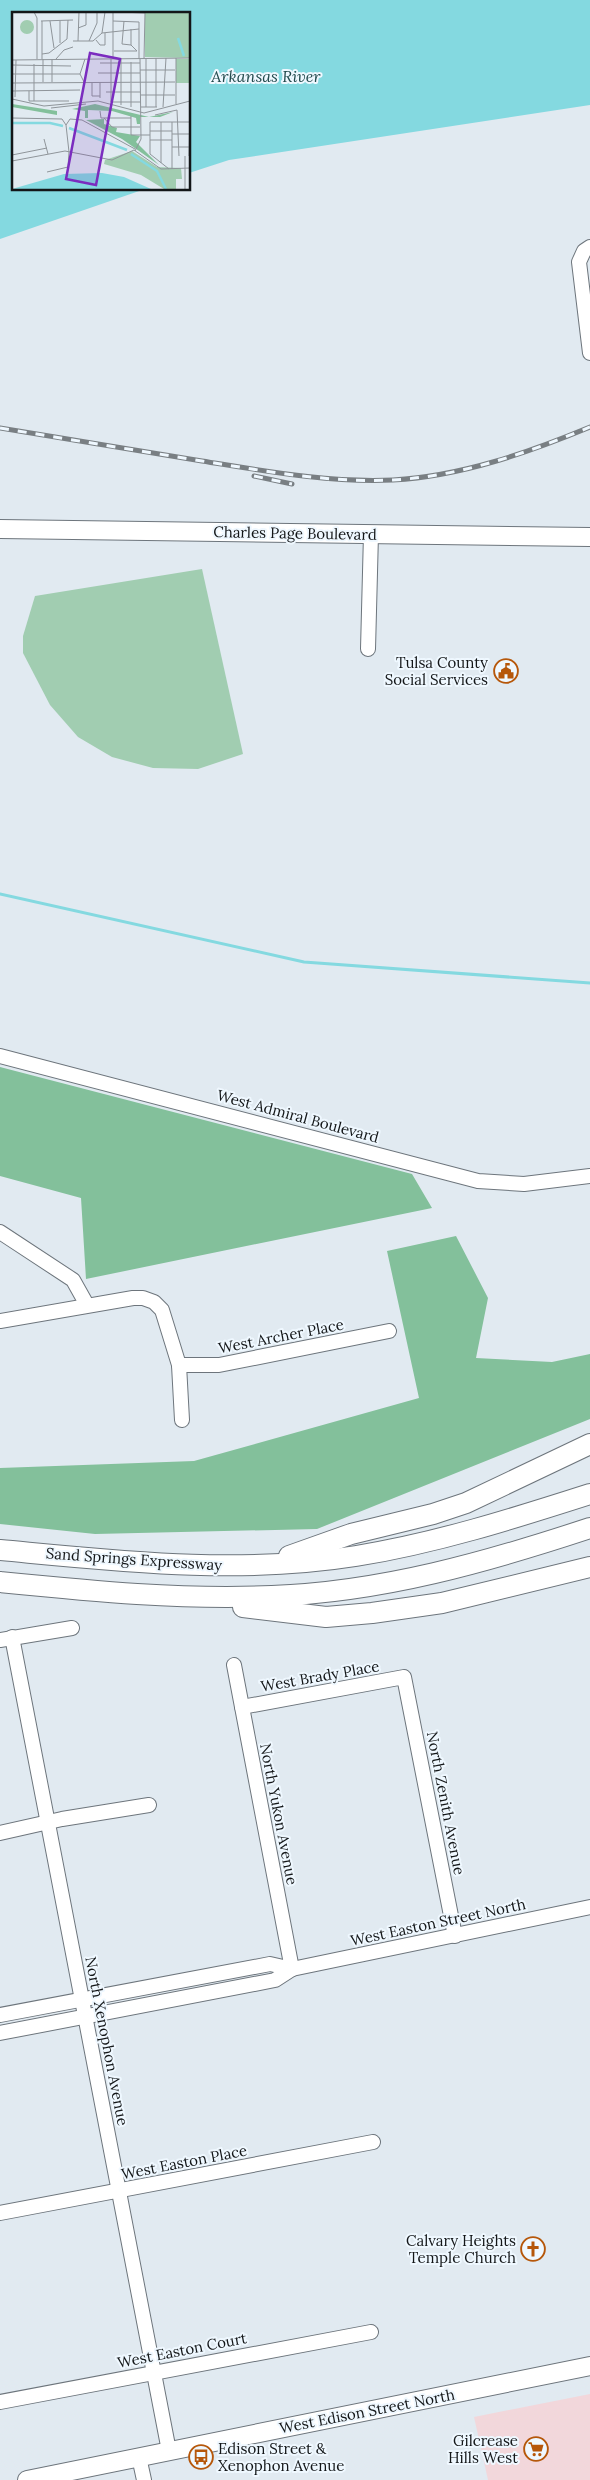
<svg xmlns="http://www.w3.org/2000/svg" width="590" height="2480" viewBox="0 0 590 2480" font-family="Lora,serif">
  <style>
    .commercial { fill: #f2d7db }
    .green { fill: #a1cdb1 }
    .forest { fill: #83c09b }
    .water { fill: #84d9e0 }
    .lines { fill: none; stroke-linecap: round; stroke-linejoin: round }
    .stream { stroke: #84d9e0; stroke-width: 3 }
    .minor-casing { stroke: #6d757c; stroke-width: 16 }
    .major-casing { stroke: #6d757c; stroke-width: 20 }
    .highway-casing { stroke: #6d757c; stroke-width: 22 }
    .minor { stroke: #fff; stroke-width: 14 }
    .major { stroke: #fff; stroke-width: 18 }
    .highway { stroke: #fff; stroke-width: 20 }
    .rail-casing { stroke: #797f83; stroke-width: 5 }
    .rail { stroke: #eff8ff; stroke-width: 3; stroke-dasharray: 9; stroke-linecap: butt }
    .labels { text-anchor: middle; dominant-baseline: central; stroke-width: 4; stroke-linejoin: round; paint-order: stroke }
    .street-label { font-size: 15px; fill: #131618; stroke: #eff8ff }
    .poi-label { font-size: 15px; fill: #131618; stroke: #eff8ff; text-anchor: end }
    .water-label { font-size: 16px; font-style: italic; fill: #224a4d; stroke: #eff8ff }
    .inset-river { fill: none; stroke: #84d9e0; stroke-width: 2.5 }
    .inset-road { fill: none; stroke: #8f959a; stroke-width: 1 }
    .view { fill: #7b2cbf; fill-opacity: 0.15; stroke: #7b2cbf; stroke-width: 2.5 }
    .inset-edge { fill: none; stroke: #131618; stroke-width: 2.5 }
  </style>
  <rect width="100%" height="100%" fill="#e1eaf1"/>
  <!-- commercial -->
  <path class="commercial" d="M590,2394V2480H488L474,2417Z"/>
  <!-- green -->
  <path class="green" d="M202,569L243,754L198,769L153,768L112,757L78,737L50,705L23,653V636L35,596Z"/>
  <!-- forest -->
  <g class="forest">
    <path d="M0,1067L412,1174L432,1208L86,1279L81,1198L0,1176Z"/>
    <path d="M456,1236L488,1298L476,1358L552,1362L590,1354V1419L317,1529L95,1534L0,1524V1468L194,1461L419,1398L387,1251Z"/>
  </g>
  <!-- water -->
  <path class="water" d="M0,0H590V105L229,160L189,173V14H14V189H145L0,239Z"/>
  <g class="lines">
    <!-- stream -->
    <path class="stream" d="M0,894L304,962L590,983"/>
    <!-- minor casing -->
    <g class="minor-casing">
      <g id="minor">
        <path d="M590,247L584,251L579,262L590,353"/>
        <path d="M368,649L371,534"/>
        <path d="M0,1056L478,1181L524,1184L590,1176"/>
        <path d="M0,1232L73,1280L87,1305"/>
        <path d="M0,1321L133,1298H143L154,1302L162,1310L179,1365L182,1420"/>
        <path d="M179,1365H219L389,1331"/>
        <path d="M12,1637L169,2451"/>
        <path d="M0,1640L72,1628"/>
        <path d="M234,1665L292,1969"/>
        <path d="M242,1707L404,1677L455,1936"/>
        <path d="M0,1833L62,1819L149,1805"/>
        <path d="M0,2015L270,1964L292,1969L590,1907"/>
        <path d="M0,2033L275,1980L292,1969"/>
        <path d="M0,2213L373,2142"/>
        <path d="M0,2402L371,2332"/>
        <path d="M139,2457L144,2480"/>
      </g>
    </g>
    <!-- major casing -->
    <g class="major-casing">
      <g id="major">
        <path d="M0,529L590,537"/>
        <path d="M27,2480L590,2366"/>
      </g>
    </g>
    <!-- highway casing -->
    <g class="highway-casing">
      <g id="highway">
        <path d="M0,1550C118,1561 237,1575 356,1556C436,1543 512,1519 590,1494"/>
        <path d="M289,1556L351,1534L433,1514L466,1503L590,1444"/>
        <path d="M0,1582C91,1591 181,1600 272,1596C382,1592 487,1562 590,1528"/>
        <path d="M243,1607L326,1617L372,1613L442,1603L590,1567"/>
      </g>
    </g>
    <!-- minor -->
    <use href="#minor" class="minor"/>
    <!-- major -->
    <use href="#major" class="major"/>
    <!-- highway -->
    <use href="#highway" class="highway"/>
    <!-- rail casing -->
    <g class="rail-casing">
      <g id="rail">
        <path d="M0,428C67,439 134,450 202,461C265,471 329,483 393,480C462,476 527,453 590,427"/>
        <path d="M254,476L292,484"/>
      </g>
    </g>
    <!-- rail -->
    <use href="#rail" class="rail"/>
  </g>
  <!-- icons -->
  <defs>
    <g id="civic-ring" transform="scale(1.25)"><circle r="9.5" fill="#eff8ff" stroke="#b6570a" stroke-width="1.5"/><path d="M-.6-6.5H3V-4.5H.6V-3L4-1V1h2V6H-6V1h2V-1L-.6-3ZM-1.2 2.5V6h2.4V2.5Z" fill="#b6570a"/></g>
    <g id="church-ring" transform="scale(1.25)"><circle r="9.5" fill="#eff8ff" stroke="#b6570a" stroke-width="1.5"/><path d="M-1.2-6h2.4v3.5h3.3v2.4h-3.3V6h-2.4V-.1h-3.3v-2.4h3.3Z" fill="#b6570a"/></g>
    <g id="supermarket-ring" transform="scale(1.25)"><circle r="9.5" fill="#eff8ff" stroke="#b6570a" stroke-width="1.5"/><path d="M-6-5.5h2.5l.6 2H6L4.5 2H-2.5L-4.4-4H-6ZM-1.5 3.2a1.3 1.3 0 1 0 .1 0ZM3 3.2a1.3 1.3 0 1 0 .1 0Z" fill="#b6570a"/></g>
    <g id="bus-ring" transform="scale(1.25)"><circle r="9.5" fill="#eff8ff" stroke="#b6570a" stroke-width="1.5"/><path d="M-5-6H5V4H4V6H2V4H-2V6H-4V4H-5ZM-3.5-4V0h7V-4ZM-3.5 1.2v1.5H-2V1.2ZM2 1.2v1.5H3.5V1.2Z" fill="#b6570a"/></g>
  </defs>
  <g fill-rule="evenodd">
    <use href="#civic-ring" x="506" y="671"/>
    <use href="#church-ring" x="533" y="2249"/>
    <use href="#supermarket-ring" x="536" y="2449"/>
    <use href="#bus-ring" x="201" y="2457"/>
  </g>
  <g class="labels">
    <!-- street labels -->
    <g class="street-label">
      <text transform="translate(295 533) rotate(1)">Charles Page Boulevard</text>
      <text transform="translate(298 1116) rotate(15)">West Admiral Boulevard</text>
      <text transform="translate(281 1336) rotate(-11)">West Archer Place</text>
      <text transform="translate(134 1559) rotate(4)">Sand Springs Expressway</text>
      <text transform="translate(320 1676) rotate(-10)">West Brady Place</text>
      <text transform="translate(446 1803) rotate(79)">North Zenith Avenue</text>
      <text transform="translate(279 1814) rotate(79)">North Yukon Avenue</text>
      <text transform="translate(438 1922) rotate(-12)">West Easton Street North</text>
      <text transform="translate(107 2041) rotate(79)">North Xenophon Avenue</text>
      <text transform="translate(184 2162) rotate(-11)">West Easton Place</text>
      <text transform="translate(182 2350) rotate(-11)">West Easton Court</text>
      <text transform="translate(367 2411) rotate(-11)">West Edison Street North</text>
    </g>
    <!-- poi labels -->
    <g class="poi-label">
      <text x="488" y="662">Tulsa County<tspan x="488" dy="17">Social Services</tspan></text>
      <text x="516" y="2240">Calvary Heights<tspan x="516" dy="17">Temple Church</tspan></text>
      <text x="518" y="2440">Gilcrease<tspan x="518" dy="17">Hills West</tspan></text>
      <text x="218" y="2448" text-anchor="start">Edison Street &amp;<tspan x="218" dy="17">Xenophon Avenue</tspan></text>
    </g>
    <!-- water labels -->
    <g class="water-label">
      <text x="266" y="76">Arkansas River</text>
    </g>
  </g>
  <!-- overview -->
  <g transform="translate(12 12)">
    <rect width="178" height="178" fill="#e1eaf1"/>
    <path d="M133,0H177V46L133,45ZM8 15a7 7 0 1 1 14 0a7 7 0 1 1-14 0ZM164,47H177V71H164ZM120,139L145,155L169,156L170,167H164V177H152L129,163L92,152L93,148Z" fill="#a1cdb1"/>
    <path d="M0,92L45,99V103L0,95ZM83,92L137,105L161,100L148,105H128V112H125L124,106L100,99L76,98V106H73V99L60,97ZM92,107V112L105,116L104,120L128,124L124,130L147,153L110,127L74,108Z" fill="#83c09b"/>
    <path d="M90,161L112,165L139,177H0L52,162Z" fill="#84d9e0"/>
    <path class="inset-river" d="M166,26L172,44M0,111H38L51,114M57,116L115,138M119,142L145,159L154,177"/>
    <path class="inset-road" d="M22,0L25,6V47M107,0L133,1M29,9L61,8M38,9L42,36M48,9V31M101,9L127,10V47M112,9L110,32L119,33L125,39M66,16L74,13V0M90,21L93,0M84,28L88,33H93V21M61,29H81L90,21L127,17M66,29L67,0M77,29L85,11V0M119,33V17M102,39H125M30,42L37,41L55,27L56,8M164,46V92M30,47V9M31,47V70M40,47V70M44,47L52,38L61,35M101,47V0M132,47L133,0M0,48L178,46M88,51H128M0,53L59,54M128,58H163M86,61H128M0,62H68M72,70L68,62L73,47M119,70V50M0,71L163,70M80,71V84H88M119,71V95M0,79L68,78M17,79V89H57M94,80H128M129,83H163M3,85L4,48M88,86V70M0,87L32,94L86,89L132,101L178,89M22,89V52M99,90V47M99,90H129M109,93V47M129,95H145M134,95V47M144,95V46M151,95L154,46M39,96L74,92M165,98L167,144M88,99L89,106H119M143,103L165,98M119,104V123H138M0,106L50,107L54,113M92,106L100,115H128M149,110V151M160,110V157M54,113L58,107L70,108L123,137M54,113L57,140M138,119H160M160,122H177M32,127L36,142M138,128H160M160,135H177M123,139L129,127L128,47M0,143L35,136M173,144V177M177,144L178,98M0,149L53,139L100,148L122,138L149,157L178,156M157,157L138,142V110H178M35,160L56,155L57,140"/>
    <path class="view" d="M78,41L108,47L84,173L54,167Z"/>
    <rect width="178" height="178" class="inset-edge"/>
  </g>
</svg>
